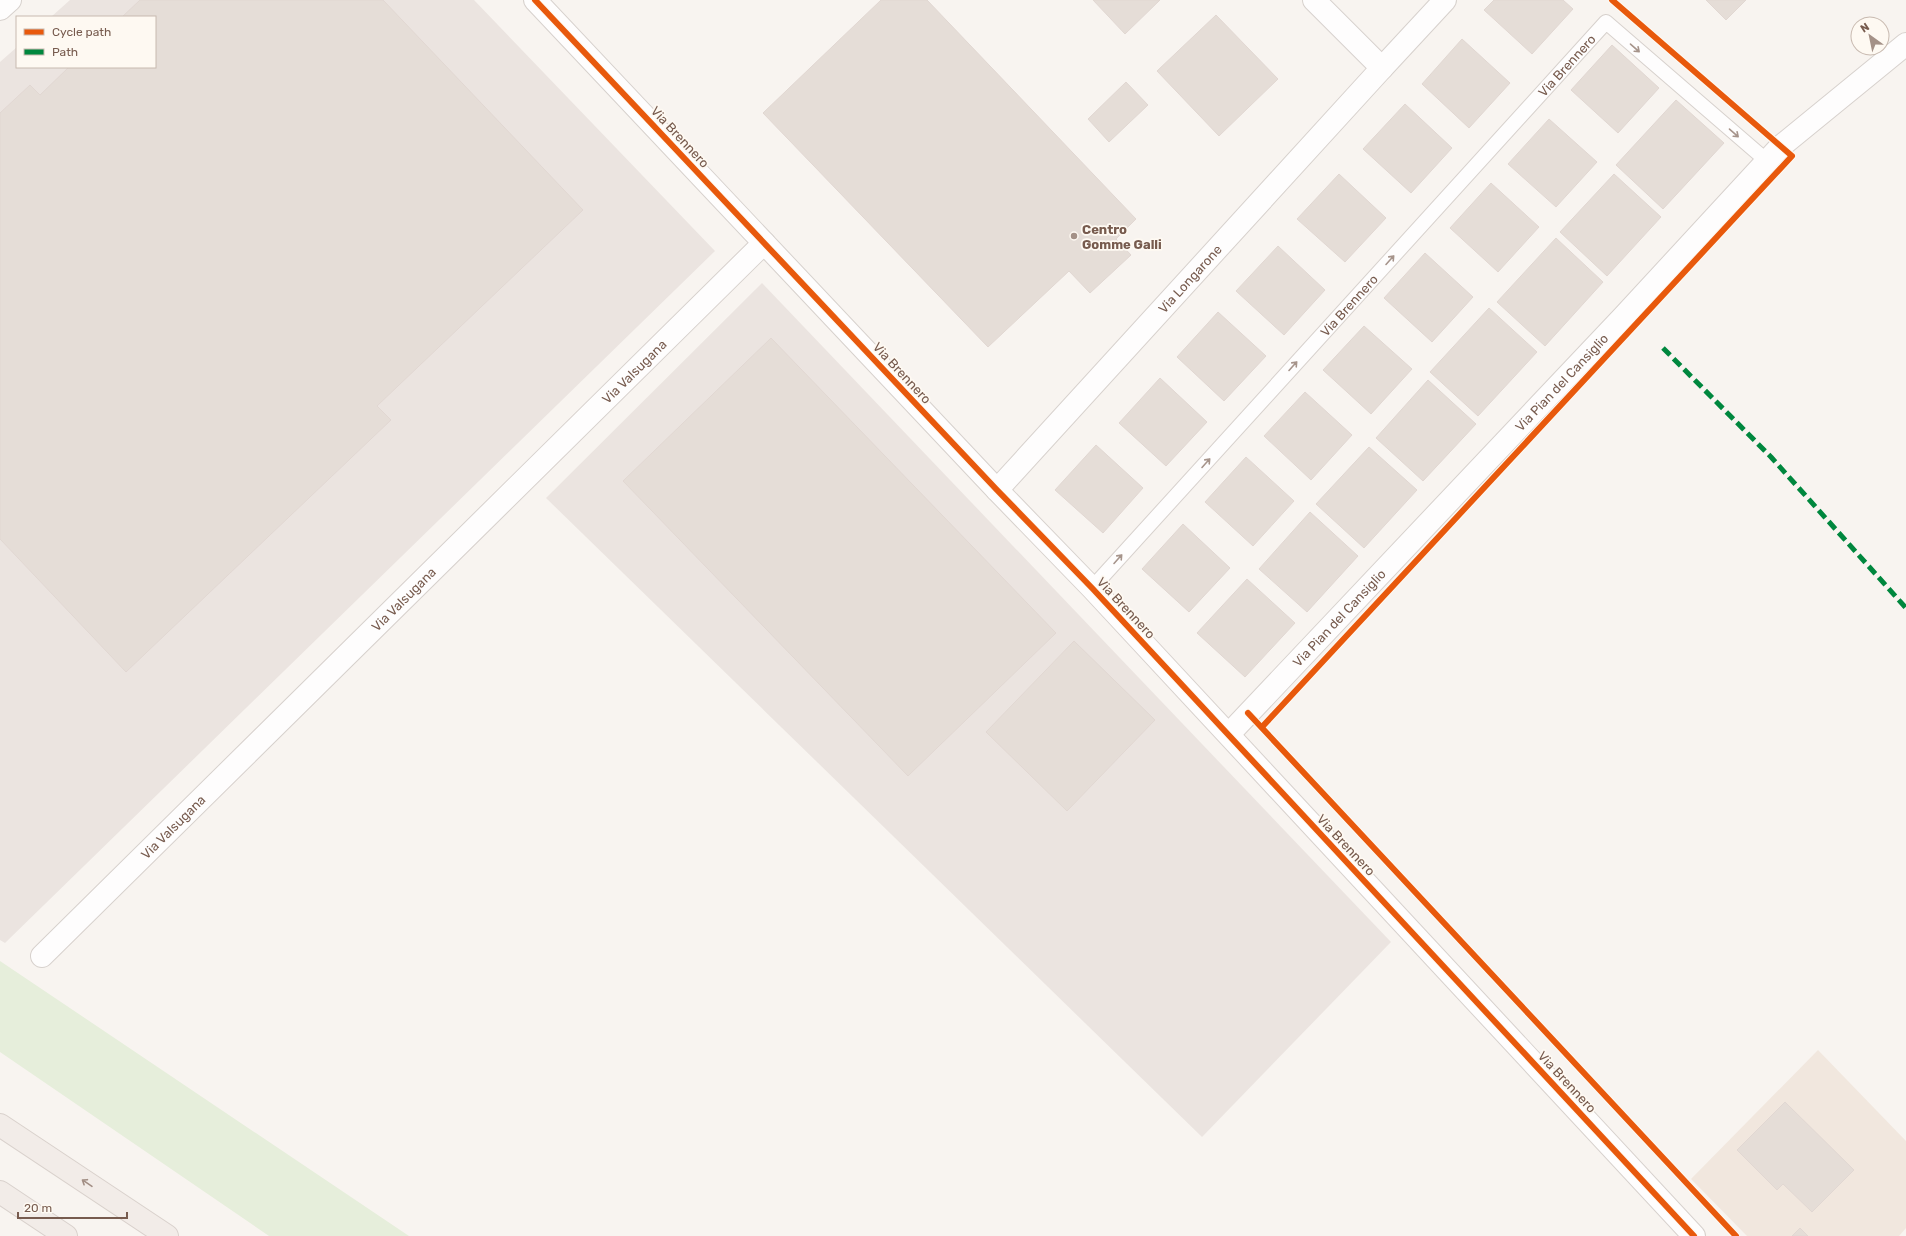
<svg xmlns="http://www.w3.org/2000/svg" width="1906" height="1236" viewBox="0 0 1906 1236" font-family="Rubik,sans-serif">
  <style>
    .residential { fill: #f1e7de }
    .industrial { fill: #ebe4e0 }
    .green { fill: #e6eedb }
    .building { fill: #e5ddd7; stroke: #e1d7d2 }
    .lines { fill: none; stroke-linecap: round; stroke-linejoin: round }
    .service-casing { stroke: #d7d1cd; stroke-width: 16 }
    .minor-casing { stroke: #d7d1cd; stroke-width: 24 }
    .trunk-casing { stroke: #d9d1cc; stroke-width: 24 }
    .service { stroke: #fefdfd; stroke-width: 14 }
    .minor { stroke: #fefdfd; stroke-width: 22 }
    .trunk { stroke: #f2ece8; stroke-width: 22 }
    .quiet { stroke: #00873e; stroke-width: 5; stroke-dasharray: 10 5; stroke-linecap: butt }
    .cycleway-casing { stroke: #fef9f2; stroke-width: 8 }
    .cycleway { stroke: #e8590c; stroke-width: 6 }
    .oneway { stroke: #a6948b }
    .oneway2 { stroke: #a28e84 }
    .poi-dot { fill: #a49187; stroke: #fef9f2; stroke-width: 1.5 }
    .labels { text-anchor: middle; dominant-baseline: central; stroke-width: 3.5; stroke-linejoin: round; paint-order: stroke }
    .street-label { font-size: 13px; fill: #775b4e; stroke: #fef9f2 }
    .poi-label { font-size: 13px; font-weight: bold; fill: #775b4e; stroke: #fef9f2; text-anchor: start }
  </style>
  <rect width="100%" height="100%" fill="#f8f4f0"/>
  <!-- residential -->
  <path class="residential" d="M1818,1050L1906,1141V1228L1899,1236H1747L1691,1179Z"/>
  <!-- industrial -->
  <g class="industrial">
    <path d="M70,0H474L715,251L5,943L0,940V62L17,47V67H155V17H51Z"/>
    <path d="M762,283L1391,942L1202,1137L546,498Z"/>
  </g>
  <!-- green -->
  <path class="green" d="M0,961L409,1236H269L0,1052Z"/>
  <!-- building -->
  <g class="building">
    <path d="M140,0H383L583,210L377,406L391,420L126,672L0,539V113L30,85L40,95L69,67H155V17H122Z"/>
    <path d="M881,0H927L1136,219L1116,239L1131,255L1090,293L1069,271L988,347L763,113Z"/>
    <path d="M1093,0H1160L1125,34Z"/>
    <path d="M1494,0H1563L1573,9L1532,54L1484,10Z"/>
    <path d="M1706,0H1746L1726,20Z"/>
    <path d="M1216,15L1278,79L1219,136L1157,71Z"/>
    <path d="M1462,39L1510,83L1469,128L1422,84Z"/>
    <path d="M1612,45L1659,88L1618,133L1571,90Z"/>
    <path d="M1126,82L1148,105L1109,142L1088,119Z"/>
    <path d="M1676,100L1724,143L1663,209L1616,165Z"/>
    <path d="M1405,104L1452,148L1411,193L1363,149Z"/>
    <path d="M1549,119L1597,162L1556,207L1508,164Z"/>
    <path d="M1339,174L1386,218L1345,262L1297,219Z"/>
    <path d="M1614,174L1661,217L1607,276L1560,232Z"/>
    <path d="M1491,183L1539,227L1498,272L1450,228Z"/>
    <path d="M1556,238L1603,282L1545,346L1497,302Z"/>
    <path d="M1278,246L1325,290L1284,335L1236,291Z"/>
    <path d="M1425,253L1473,297L1432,342L1384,298Z"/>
    <path d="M1489,308L1537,352L1478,416L1430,372Z"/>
    <path d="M1218,312L1266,356L1224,401L1177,357Z"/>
    <path d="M1364,326L1412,369L1371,414L1323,370Z"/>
    <path d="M771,338L1056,633L908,776L623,481Z"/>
    <path d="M1160,378L1207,422L1166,466L1119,423Z"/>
    <path d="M1428,380L1476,424L1423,481L1376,438Z"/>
    <path d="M1305,392L1352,435L1311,480L1264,436Z"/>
    <path d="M1096,445L1143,488L1103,533L1055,490Z"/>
    <path d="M1369,447L1417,490L1364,548L1316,504Z"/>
    <path d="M1246,457L1294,501L1253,546L1205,502Z"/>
    <path d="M1310,512L1358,556L1307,612L1259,569Z"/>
    <path d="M1183,524L1230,568L1189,612L1142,569Z"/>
    <path d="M1247,579L1295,623L1245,677L1197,633Z"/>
    <path d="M1074,641L1155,720L1067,811L986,732Z"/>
    <path d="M1785,1102L1854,1170L1812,1212L1783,1184L1777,1190L1737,1150Z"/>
    <path d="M1800,1228L1808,1236H1792Z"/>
  </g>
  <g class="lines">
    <!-- service casing -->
    <g class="service-casing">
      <g id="service">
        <path id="s1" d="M1092,588L1606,22L1767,161"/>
      </g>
    </g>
    <!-- minor casing -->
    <g class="minor-casing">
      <g id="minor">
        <path d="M535,0L997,490L1092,588L1694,1236"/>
        <path d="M0,9L10,0"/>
        <path d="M1382,68L1445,0"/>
        <path id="s2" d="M997,490L1382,68L1314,0"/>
        <path id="s3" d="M1229,734L1624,316L1780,147L1906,44"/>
        <path id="s4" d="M42,956L764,243"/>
      </g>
    </g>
    <!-- trunk casing -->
    <g class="trunk-casing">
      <g id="trunk">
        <path d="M0,1125L167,1236"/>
        <path d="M0,1192L66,1236"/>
      </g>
    </g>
    <!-- service -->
    <use href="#service" class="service"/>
    <!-- minor -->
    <use href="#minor" class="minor"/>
    <!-- trunk -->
    <use href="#trunk" class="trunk"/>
    <!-- quiet -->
    <path class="quiet" d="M1663,348L1771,457L1906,608"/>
    <!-- cycleway casing -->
    <g class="cycleway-casing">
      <g id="cycleway">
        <path d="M535,0L997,490L1092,588L1694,1236"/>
        <path d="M1248,713L1736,1236"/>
        <path d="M1262,727L1792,156L1612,0"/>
      </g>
    </g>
    <!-- cycleway -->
    <use href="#cycleway" class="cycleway"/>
  </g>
  <!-- one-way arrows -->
  <defs><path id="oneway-shaft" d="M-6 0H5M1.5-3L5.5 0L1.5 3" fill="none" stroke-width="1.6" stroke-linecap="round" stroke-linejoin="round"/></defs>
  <g class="oneway">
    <use href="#oneway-shaft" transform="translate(1635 48) rotate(41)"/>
    <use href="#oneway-shaft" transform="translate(1734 133) rotate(41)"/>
    <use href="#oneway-shaft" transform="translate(1390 260) rotate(-48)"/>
    <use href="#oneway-shaft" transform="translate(1293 366) rotate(-48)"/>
    <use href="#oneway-shaft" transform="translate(1206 463) rotate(-48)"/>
    <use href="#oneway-shaft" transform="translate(1118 559) rotate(-48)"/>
  </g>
  <use class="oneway2" href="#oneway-shaft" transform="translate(87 1183) rotate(-146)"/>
  <!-- markers -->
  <circle class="poi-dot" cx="1074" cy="236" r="4"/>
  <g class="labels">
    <!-- street labels -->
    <g class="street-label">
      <text stroke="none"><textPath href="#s1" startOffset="706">Via Brennero</textPath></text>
      <text transform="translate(680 137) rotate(47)">Via Brennero</text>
      <text stroke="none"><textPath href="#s2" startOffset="286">Via Longarone</textPath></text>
      <text stroke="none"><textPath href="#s1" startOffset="382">Via Brennero</textPath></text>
      <text stroke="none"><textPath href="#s4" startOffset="832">Via Valsugana</textPath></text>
      <text transform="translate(902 373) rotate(47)">Via Brennero</text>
      <text stroke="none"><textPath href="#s3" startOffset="484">Via Pian del Cansiglio</textPath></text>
      <text stroke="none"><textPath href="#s4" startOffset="508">Via Valsugana</textPath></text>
      <text transform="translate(1126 608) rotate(47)">Via Brennero</text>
      <text stroke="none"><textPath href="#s3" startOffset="160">Via Pian del Cansiglio</textPath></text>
      <text stroke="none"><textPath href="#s4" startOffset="184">Via Valsugana</textPath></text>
      <text transform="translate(1346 845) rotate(47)">Via Brennero</text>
      <text transform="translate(1567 1082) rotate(47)">Via Brennero</text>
    </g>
    <!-- poi labels -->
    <g class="poi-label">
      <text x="1082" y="229">Centro<tspan x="1082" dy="15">Gomme Galli</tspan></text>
    </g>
  </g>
  <!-- legend -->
  <rect x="16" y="16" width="140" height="52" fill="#fef9f2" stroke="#c8bab0"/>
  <rect x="24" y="29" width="20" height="6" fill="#e8590c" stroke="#c8bab0"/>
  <text x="52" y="36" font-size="12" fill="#775b4e">Cycle path</text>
  <rect x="24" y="49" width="20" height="6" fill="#00873e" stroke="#c8bab0"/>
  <text x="52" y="56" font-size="12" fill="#775b4e">Path</text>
  <!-- north arrow -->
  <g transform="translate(1870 36) rotate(327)"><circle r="19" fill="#fef9f2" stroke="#c8bab0"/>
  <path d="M0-3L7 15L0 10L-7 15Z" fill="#a49187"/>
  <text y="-6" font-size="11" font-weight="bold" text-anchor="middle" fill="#775b4e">N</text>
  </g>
  <!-- scale -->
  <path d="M18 1212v6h109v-6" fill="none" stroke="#775b4e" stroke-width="2"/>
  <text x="24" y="1212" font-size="12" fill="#775b4e" stroke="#fef9f2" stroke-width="3" paint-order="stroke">20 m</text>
</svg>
